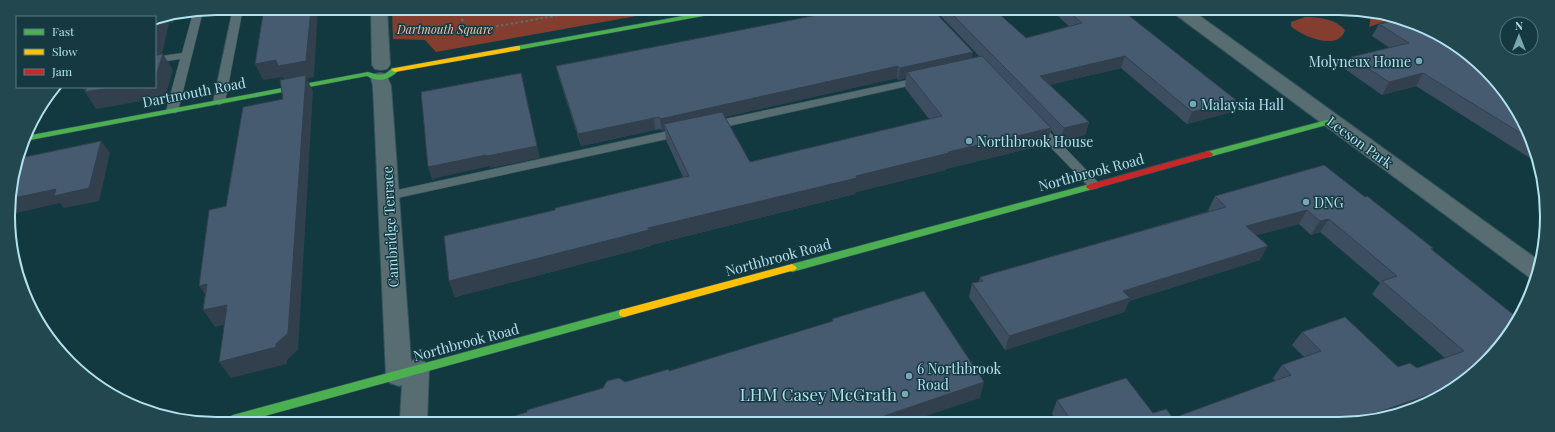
<svg xmlns="http://www.w3.org/2000/svg" width="1555" height="432" viewBox="0 0 1555 432" font-family="'Playfair Display',serif">
  <style>
    .green { fill: #833e2f }
    .lines { fill: none; stroke-linecap: round; stroke-linejoin: round }
    .lane-casing { stroke: #33555c; stroke-width: 1 }
    .street-casing { stroke: #33555c; stroke-width: 2 }
    .fast-casing { stroke: #33555c; stroke-width: 1 }
    .slow-casing { stroke: #33555c; stroke-width: 1 }
    .jam-casing { stroke: #33555c; stroke-width: 1 }
    .path { stroke: #5a6f74; stroke-width: 2; stroke-dasharray: 2.5 2.5; stroke-linecap: butt }
    .lane { fill: #586d71; fill-rule: evenodd }
    .street { fill: #586d71; fill-rule: evenodd }
    .fast { fill: #4caf50; fill-rule: evenodd }
    .slow { fill: #ffc107; fill-rule: evenodd }
    .jam { fill: #c62828; fill-rule: evenodd }
    .wall { fill: #3d4e60; fill-rule: evenodd }
    .shaded-wall { fill: #32404e }
    .building { fill: #475b70; stroke: #32404e }
    .poi-dot { fill: #7aa8b2; stroke: #163941; stroke-width: 1.5 }
    .labels { text-anchor: middle; dominant-baseline: central; stroke-width: 3; stroke-linejoin: round; paint-order: stroke }
    .far-park-label { font-size: 12px; font-style: italic; fill: #f8bfb1; stroke: #163941 }
    .poi-label { font-size: 14px; fill: #b1e3ef; stroke: #163941; text-anchor: start }
    .street-label { font-size: 14px; fill: #b1e3ef; stroke: #163941 }
    .near-poi-label { font-size: 17px; fill: #b1e3ef; stroke: #163941; text-anchor: end }
    .rim { fill: none; stroke: #b1e3ef; stroke-width: 2 }
  </style>
  <rect width="100%" height="100%" fill="#133940"/>
  <!-- green -->
  <g class="green">
    <path d="M392,9L670,10L436,52L425,40L393,39Z"/>
    <path d="M1372,12H1379L1395,18L1369,27Z"/>
    <path d="M1305,17C1320,17 1335,19 1345,30C1339,52 1301,36 1291,26V22Z"/>
  </g>
  <g class="lines">
    <!-- lane casing -->
    <g class="lane-casing">
      <g id="lane">
        <path d="M233,8H243L225,102L219,105L213,102Z"/>
        <path d="M203,11L178,111L176,113H168L166,111L180,59L155,63V57L182,53L193,13Z"/>
        <path d="M922,77L926,78L927,80L926,82L711,130L707,129L705,126L707,123L711,122Z"/>
        <path d="M1037,122L1041,123L1098,182L1100,185L1098,188L1094,189L1090,188L1033,129L1031,126L1033,123Z"/>
        <path d="M682,128L686,129L688,132L686,135L388,200L384,199L382,196L384,193L388,192Z"/>
      </g>
    </g>
    <!-- street casing -->
    <g class="street-casing">
      <g id="street">
        <path d="M371,9H387L390,65L387,69L381,70L375,69L372,65Z"/>
        <path d="M1174,11H1193L1541,262L1535,279L1529,277L1176,15Z"/>
        <path d="M380,73L386,74L391,86L411,361L416,359L425,362L429,370L427,421L400,420L402,385L399,386L390,383L386,375L373,86L371,78L374,74Z"/>
      </g>
    </g>
    <!-- fast casing -->
    <g class="fast-casing">
      <g id="fast">
        <path d="M716,10H728L725,12L517,50L513,48L517,46Z"/>
        <path d="M392,68H398L399,70C390,80 378,83 367,76L25,141L26,136L368,72C379,75 382,78 392,68Z"/>
        <path d="M1331,119L1335,121L1334,123L1209,157L1205,154L1206,152Z"/>
        <path d="M1090,184L1093,185L1094,187L1093,189L792,272L789,270L787,268L789,266L792,264Z"/>
        <path d="M624,309L628,310L629,313L628,316L250,420H227L229,417L233,415Z"/>
      </g>
    </g>
    <!-- slow casing -->
    <g class="slow-casing">
      <g id="slow">
        <path d="M517,46H520V50L395,72L391,70L395,68Z"/>
        <path d="M792,264L795,266L797,268L795,270L624,317L620,316L619,313L620,310L624,309Z"/>
      </g>
    </g>
    <!-- jam casing -->
    <g class="jam-casing">
      <path id="jam" d="M1209,151L1213,154L1212,156L1090,190L1086,187L1087,185Z"/>
    </g>
    <!-- path -->
    <path class="path" d="M460,9L465,32L593,9"/>
    <!-- lane -->
    <use href="#lane" class="lane"/>
    <!-- street -->
    <use href="#street" class="street"/>
    <!-- fast -->
    <use href="#fast" class="fast"/>
    <!-- slow -->
    <use href="#slow" class="slow"/>
    <!-- jam -->
    <use href="#jam" class="jam"/>
  </g>
  <!-- wall -->
  <g class="wall">
    <path d="M935,10L996,11L1026,38L1069,26L1052,11H1123L1236,100L1231,112L1187,124L1121,68L1049,85L1089,122L1085,135L1060,141L1051,130L1047,144L946,169V170L856,192L855,194L651,245V246L455,297L449,281L555,210L683,177L666,140L665,130L662,131L661,129L655,130L581,146L559,78L556,66L972,58L979,56ZM897,78L898,80L906,78L905,88L929,119L750,162L724,117Z"/>
    <path d="M1379,24L1512,100L1538,163L1416,86L1382,95L1345,69L1351,57L1390,48L1372,36Z"/>
    <path d="M1215,196L1365,197L1433,248L1432,250L1476,372L1431,403L1366,422H1057L1052,414L1057,400L1153,413L1173,418L1275,381L1273,378L1282,365L1304,357L1292,345L1302,332L1398,367L1417,368L1445,358L1372,294L1380,283L1320,232L1311,235L1299,224L1256,235L1260,260L1129,301L1124,312L1005,350L969,297L972,283L979,282L980,277L1209,211L1208,210Z"/>
  </g>
  <!-- shaded-wall -->
  <g class="shaded-wall">
    <path d="M311,8H318L314,77L307,79L313,91L298,350L287,360V364L231,378L219,362L276,347L286,83L283,77L263,80L255,64Z"/>
    <path d="M175,16L173,23H169L162,54H163L173,70L165,97L96,109L82,87H155V28L157,20Z"/>
    <path d="M973,52L971,64L907,72L906,78L898,80L900,68Z"/>
    <path d="M1125,56L1121,68L1037,88L1040,76Z"/>
    <path d="M898,66L897,78L667,130L664,124L665,130L662,131L660,119Z"/>
    <path d="M521,73L540,158L490,168V166L432,179L428,167L486,155Z"/>
    <path d="M1423,73L1416,86L1382,95L1389,82Z"/>
    <path d="M1236,100L1231,112L1187,124L1192,112Z"/>
    <path d="M654,118L655,130L581,146L578,134Z"/>
    <path d="M1089,122L1085,135L1060,141L1064,128Z"/>
    <path d="M1051,128L1047,144L946,169V170L856,192L855,194L651,245V246L455,297L449,281L648,228L856,176L948,152Z"/>
    <path d="M101,141L110,153L99,201L64,208L60,203L16,213L9,205L8,202L9,199Z"/>
    <path d="M1307,210L1299,224L1239,240L1246,226Z"/>
    <path d="M1329,219L1320,232L1311,235L1320,221Z"/>
    <path d="M1268,246L1260,260L1129,301L1124,312L1005,350L1009,336L1123,291Z"/>
    <path d="M207,284L211,303L199,286Z"/>
    <path d="M227,305L238,321L215,327L203,310Z"/>
    <path d="M984,382L980,398L911,421H879L884,416Z"/>
    <path d="M1428,395L1416,407L1364,422L1370,415Z"/>
    <path d="M1369,414L1361,422H1347Z"/>
  </g>
  <!-- building -->
  <g class="building">
    <path d="M264,8H311L306,61L278,66L276,60L255,64Z"/>
    <path d="M843,10H933L973,52L900,68L898,66L660,119L659,117L654,118L578,134L556,66Z"/>
    <path d="M948,10L996,11L1026,38L1082,23L1068,11H1123L1236,100L1192,112L1125,56L1040,76L1089,122L1064,128Z"/>
    <path d="M155,20H157L155,28Z"/>
    <path d="M1398,20L1454,43L1512,100L1527,137L1423,73L1389,82L1351,57L1409,43L1379,24Z"/>
    <path d="M163,54L155,79V55Z"/>
    <path d="M982,56L1051,128L948,152L949,153L856,176L857,178L648,228L649,230L449,281L444,236L555,210V208L689,176L664,124L722,112L750,162L942,116L907,72Z"/>
    <path d="M521,73L537,146L487,156L486,155L428,167L421,92Z"/>
    <path d="M306,75L288,333L276,344V347L219,362L227,305L203,310L207,284L199,286L209,210L226,206L243,107L283,99L280,80Z"/>
    <path d="M87,87H116L85,92Z"/>
    <path d="M101,141L89,188L54,196L56,189L9,199L20,158Z"/>
    <path d="M1324,165L1365,197L1367,196L1433,248L1431,249L1519,319L1476,372L1434,401L1428,395L1370,415L1369,414L1347,422H1072L1057,400L1126,378L1153,413L1166,409L1173,418L1291,375L1282,365L1321,351L1302,332L1345,317L1398,367L1410,363L1417,368L1464,351L1382,281L1397,276L1329,219L1320,221L1307,210L1246,226L1268,246L1123,291L1130,298L1009,336L972,283L983,281L980,277L1226,207L1215,196Z"/>
    <path d="M924,291L984,382L884,416L886,419L879,421H498L527,412V410L603,388L607,381L619,378L625,382L669,369V371L833,321L832,319Z"/>
  </g>
  <!-- markers -->
  <g class="poi-dot">
    <circle cx="1419" cy="61" r="4"/>
    <circle cx="1193" cy="104" r="4"/>
    <circle cx="969" cy="141" r="4"/>
    <circle cx="1306" cy="202" r="4"/>
    <circle cx="909" cy="376" r="4"/>
    <circle cx="905" cy="394" r="4"/>
  </g>
  <g class="labels">
    <!-- far-park labels -->
    <g class="far-park-label">
      <text x="445" y="29">Dartmouth Square</text>
    </g>
    <!-- poi labels -->
    <g class="poi-label">
      <text x="1411" y="61" text-anchor="end">Molyneux Home</text>
      <text x="1201" y="104">Malaysia Hall</text>
      <text x="977" y="141">Northbrook House</text>
      <text x="1314" y="202">DNG</text>
      <text x="917" y="368">6 Northbrook<tspan x="917" dy="16">Road</tspan></text>
    </g>
    <!-- street labels -->
    <g class="street-label">
      <text transform="translate(194 92) rotate(-11)">Dartmouth Road</text>
      <text transform="translate(1360 142) rotate(36)">Leeson Park</text>
      <text transform="translate(1091 172) rotate(-15)">Northbrook Road</text>
      <text transform="translate(390 227) rotate(-93)">Cambridge Terrace</text>
      <text transform="translate(778 257) rotate(-15)">Northbrook Road</text>
      <text transform="translate(466 342) rotate(-15)">Northbrook Road</text>
    </g>
    <!-- near-poi labels -->
    <g class="near-poi-label">
      <text x="897" y="394">LHM Casey McGrath</text>
    </g>
  </g>
  <!-- crop -->
  <path d="M0 0H1555V432H0ZM216 15H1339A201 201 0 0 1 1540 216V216A201 201 0 0 1 1339 417H216A201 201 0 0 1 15 216V216A201 201 0 0 1 216 15Z" fill="#22474f" fill-rule="evenodd"/>
  <path class="rim" d="M216 15H1339A201 201 0 0 1 1540 216V216A201 201 0 0 1 1339 417H216A201 201 0 0 1 15 216V216A201 201 0 0 1 216 15Z"/>
  <!-- legend -->
  <rect x="16" y="16" width="140" height="72" fill="#163941" stroke="#547d87"/>
  <rect x="24" y="29" width="20" height="6" fill="#4caf50" stroke="#547d87"/>
  <text x="52" y="36" font-size="12" fill="#b1e3ef">Fast</text>
  <rect x="24" y="49" width="20" height="6" fill="#ffc107" stroke="#547d87"/>
  <text x="52" y="56" font-size="12" fill="#b1e3ef">Slow</text>
  <rect x="24" y="69" width="20" height="6" fill="#c62828" stroke="#547d87"/>
  <text x="52" y="76" font-size="12" fill="#b1e3ef">Jam</text>
  <!-- north arrow -->
  <g transform="translate(1519 36)"><circle r="19" fill="#163941" stroke="#547d87"/>
  <path d="M0-3L7 15L0 10L-7 15Z" fill="#7aa8b2"/>
  <text y="-6" font-size="11" font-weight="bold" text-anchor="middle" fill="#b1e3ef">N</text>
  </g>
</svg>
